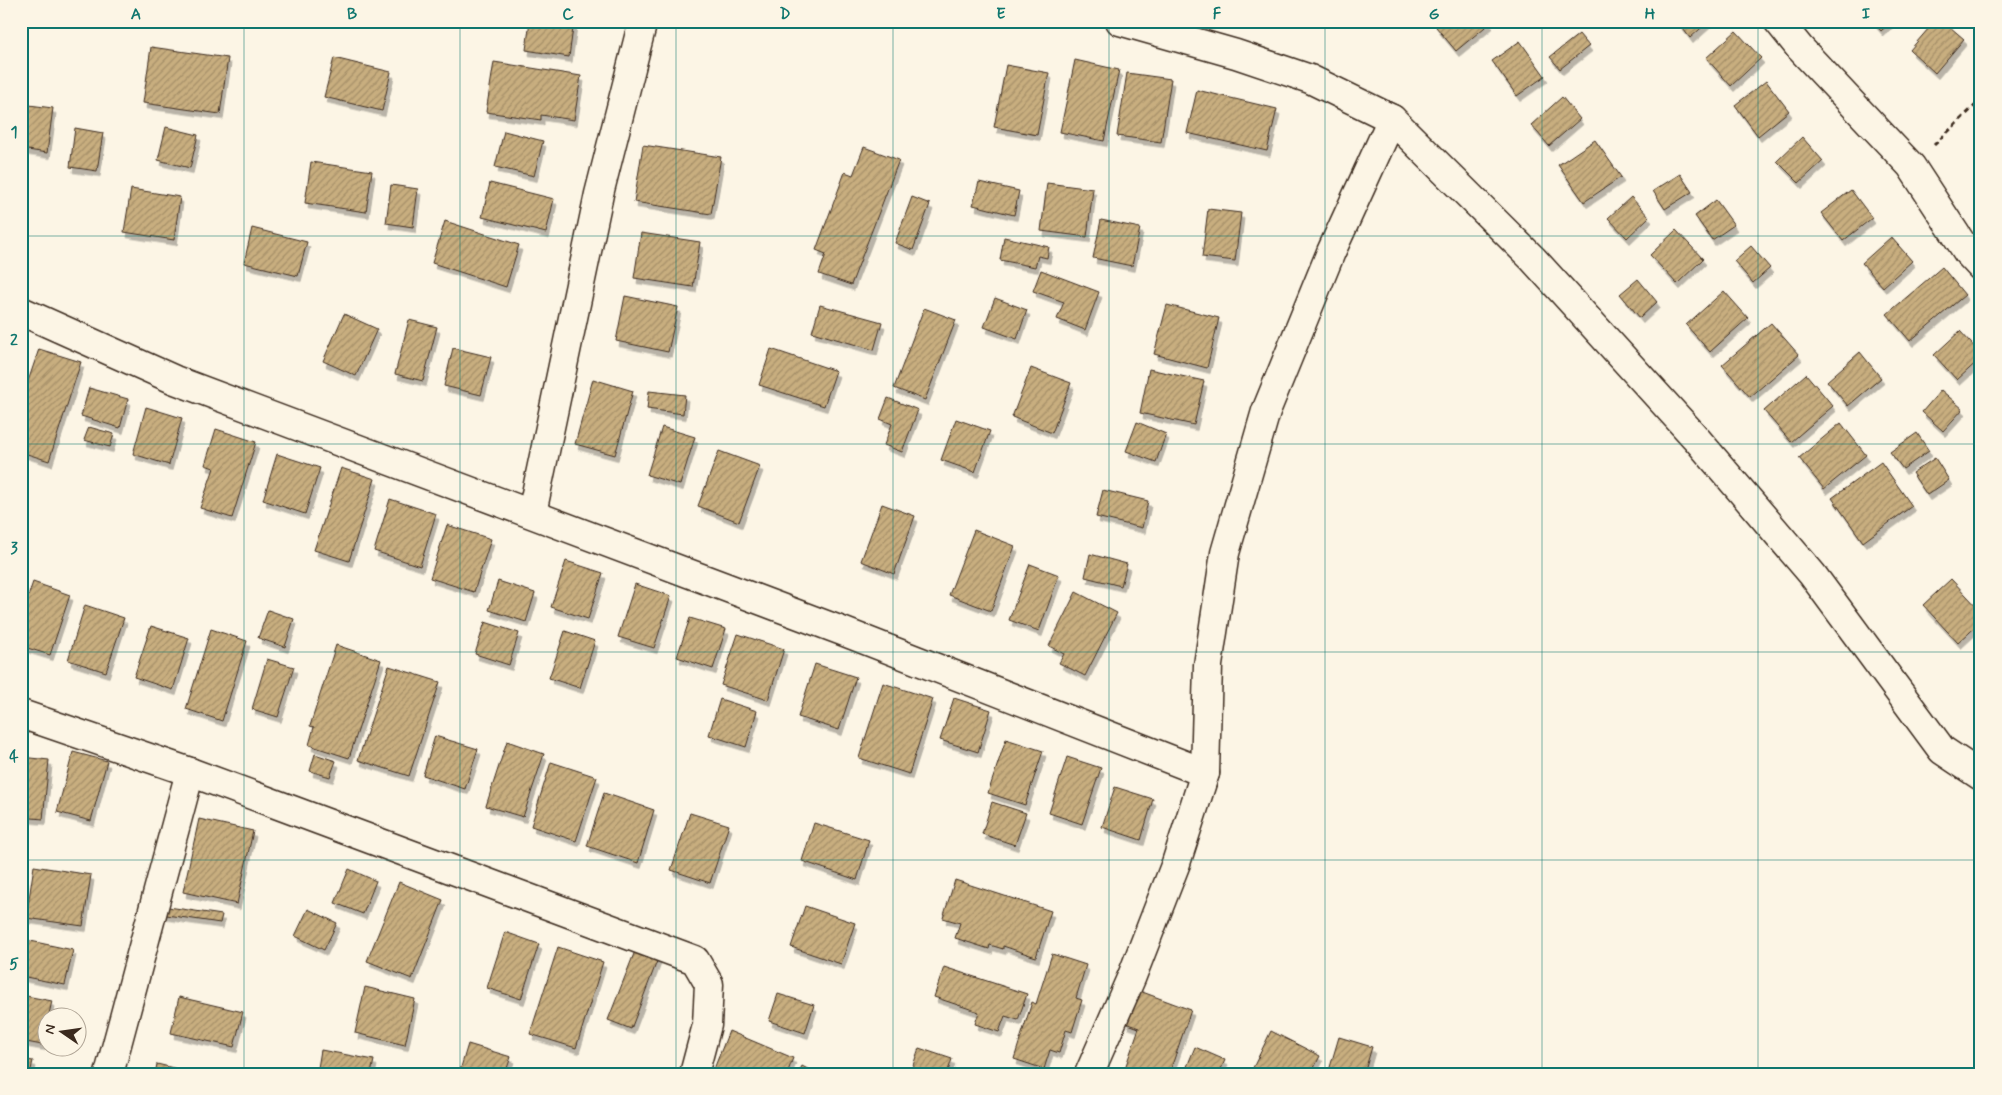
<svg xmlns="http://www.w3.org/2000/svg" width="2002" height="1095" viewBox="0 0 2002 1095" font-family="Mynerve,sans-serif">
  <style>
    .building { fill: url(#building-hatch); stroke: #3b2a1e; filter: url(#shadow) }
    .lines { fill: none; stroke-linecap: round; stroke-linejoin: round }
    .minor-casing { stroke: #3b2a1e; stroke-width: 31 }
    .path { stroke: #3b2a1e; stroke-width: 3; stroke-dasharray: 5 4; stroke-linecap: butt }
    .minor { stroke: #fcf5e5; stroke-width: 28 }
    .grid { fill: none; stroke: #0f766e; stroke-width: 1; stroke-opacity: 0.55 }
    .neatline { fill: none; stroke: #0f766e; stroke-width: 2 }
    .grid-label { font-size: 16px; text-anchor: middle; font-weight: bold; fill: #0f766e }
  </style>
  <defs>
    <pattern id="building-hatch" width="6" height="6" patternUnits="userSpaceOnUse" patternTransform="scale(1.25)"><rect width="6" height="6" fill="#c8ae7f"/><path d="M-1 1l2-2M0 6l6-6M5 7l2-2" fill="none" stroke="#a48e67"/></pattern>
    <filter id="shadow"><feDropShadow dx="3" dy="5.5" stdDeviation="0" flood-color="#0004"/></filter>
  </defs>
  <rect width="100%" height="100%" fill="#fcf5e5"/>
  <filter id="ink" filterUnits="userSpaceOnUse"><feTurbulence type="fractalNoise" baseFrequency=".02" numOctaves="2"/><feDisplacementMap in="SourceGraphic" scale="10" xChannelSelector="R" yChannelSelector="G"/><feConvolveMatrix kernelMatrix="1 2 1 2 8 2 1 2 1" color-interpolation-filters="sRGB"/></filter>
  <g filter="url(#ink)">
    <!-- building -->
    <g class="building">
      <path d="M530,21H574L569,57L526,50Z"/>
      <path d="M1442,21H1488L1490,23L1456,51L1436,27Z"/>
      <path d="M1677,21H1709L1690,38Z"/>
      <path d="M1872,21H1892L1881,31Z"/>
      <path d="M1935,21H1943L1964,39L1935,73L1910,50Z"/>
      <path d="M1736,31L1761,58L1731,86L1706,58Z"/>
      <path d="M1579,34L1589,46L1560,69L1550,57Z"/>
      <path d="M1520,41L1545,76L1517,96L1492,61Z"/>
      <path d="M151,47L228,58L220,114L143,103Z"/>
      <path d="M334,58L391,72L382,111L324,97Z"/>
      <path d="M1075,60L1119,70L1104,141L1060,132Z"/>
      <path d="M494,62L581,76L574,120L541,115V120L486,112Z"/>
      <path d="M1006,65L1049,73L1037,135L994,127Z"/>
      <path d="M1127,73L1171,79L1161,142L1117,136Z"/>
      <path d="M1766,81L1789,111L1758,136L1735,105Z"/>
      <path d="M1197,90L1277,109L1267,151L1187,133Z"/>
      <path d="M1562,97L1580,119L1549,146L1531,125Z"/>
      <path d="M21,104L53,108L47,153L21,149Z"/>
      <path d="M166,127L198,135L190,168L158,160Z"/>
      <path d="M75,128L103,133L97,171L70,167Z"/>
      <path d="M504,131L543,141L534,176L495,167Z"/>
      <path d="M1802,137L1823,161L1799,183L1777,161Z"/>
      <path d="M1595,140L1621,177L1584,202L1558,165Z"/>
      <path d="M643,145L721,157L711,214L634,202Z"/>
      <path d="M864,147L899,160L851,285L819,274L826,254L816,250L845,172L853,175Z"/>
      <path d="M311,162L372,171L366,212L305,203Z"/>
      <path d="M1680,174L1692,192L1665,209L1653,191Z"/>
      <path d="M979,182L1019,191L1014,215L973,205Z"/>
      <path d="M490,183L554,199L546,233L482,217Z"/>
      <path d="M1047,183L1093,189L1087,237L1041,231Z"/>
      <path d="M391,185L418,189L413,227L386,223Z"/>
      <path d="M131,189L180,197L174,240L124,232Z"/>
      <path d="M1851,190L1872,218L1843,241L1821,213Z"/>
      <path d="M912,197L930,204L913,250L895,243Z"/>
      <path d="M1631,197L1649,217L1627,238L1608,218Z"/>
      <path d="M1716,200L1734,225L1712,240L1695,216Z"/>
      <path d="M1208,209L1241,213L1235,261L1202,257Z"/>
      <path d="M1101,220L1140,228L1132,266L1093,258Z"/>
      <path d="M445,221L519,245L506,287L432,263Z"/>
      <path d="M252,228L307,242L298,276L244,263Z"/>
      <path d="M1676,230L1703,259L1677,284L1650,255Z"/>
      <path d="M641,233L700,242L693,287L634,278Z"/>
      <path d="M1004,237L1049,247L1047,258L1038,256L1035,267L1000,260Z"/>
      <path d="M1891,237L1912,261L1883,287L1862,263Z"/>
      <path d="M1751,246L1770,268L1753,283L1734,261Z"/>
      <path d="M1942,267L1965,295L1910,341L1887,314Z"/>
      <path d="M1041,270L1099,292L1085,330L1057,319L1064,302L1033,291Z"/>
      <path d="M1638,279L1657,302L1640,318L1620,294Z"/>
      <path d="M1724,291L1748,318L1710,352L1686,325Z"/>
      <path d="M625,296L678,307L668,352L616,341Z"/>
      <path d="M995,298L1027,310L1017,339L984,327Z"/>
      <path d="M820,305L882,322L874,350L812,332Z"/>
      <path d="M1167,305L1219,318L1207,368L1154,354Z"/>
      <path d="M924,308L956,320L925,400L894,388Z"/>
      <path d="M344,314L377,329L356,376L323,361Z"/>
      <path d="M409,320L437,327L423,381L395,374Z"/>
      <path d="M1771,323L1799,355L1750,397L1722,365Z"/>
      <path d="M1960,331L1981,354V358L1957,380L1934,355Z"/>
      <path d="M453,348L491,357L481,395L444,386Z"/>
      <path d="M39,349L81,362L49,461L21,452V402Z"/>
      <path d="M771,349L836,371L824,406L759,385Z"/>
      <path d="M1860,352L1881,378L1848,406L1827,381Z"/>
      <path d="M1031,368L1071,383L1052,433L1012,417Z"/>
      <path d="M1149,369L1204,381L1194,425L1140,413Z"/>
      <path d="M1806,374L1833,406L1791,442L1764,411Z"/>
      <path d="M593,379L633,391L615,455L575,444Z"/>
      <path d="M89,388L128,399L120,428L81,416Z"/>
      <path d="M1941,390L1963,409L1943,431L1922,412Z"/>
      <path d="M649,391L685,395L683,414L647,409Z"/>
      <path d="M888,398L918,410L902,452L884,445L892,424L880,419Z"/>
      <path d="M146,407L182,418L169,465L133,454Z"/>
      <path d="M956,419L990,431L975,472L941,460Z"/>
      <path d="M1137,422L1166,434L1156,462L1126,451Z"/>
      <path d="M1841,423L1866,455L1824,489L1799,458Z"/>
      <path d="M89,427L114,434L110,447L84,440Z"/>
      <path d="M662,427L695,437L680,485L647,475Z"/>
      <path d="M216,429L256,442L232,518L200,508L214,468L205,465Z"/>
      <path d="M1917,433L1929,451L1903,469L1890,452Z"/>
      <path d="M719,451L760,466L739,522L698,506Z"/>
      <path d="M277,454L320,468L305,514L263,500Z"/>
      <path d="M1935,458L1949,480L1927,495L1912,473Z"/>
      <path d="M1881,462L1912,506L1863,542L1832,498Z"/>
      <path d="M341,468L375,479L349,561L314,550Z"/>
      <path d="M1103,490L1148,501L1142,528L1096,517Z"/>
      <path d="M390,499L436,514L420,566L374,551Z"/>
      <path d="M882,504L915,516L894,574L861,561Z"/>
      <path d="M447,525L491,539L474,592L430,578Z"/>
      <path d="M974,530L1015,546L991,611L949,595Z"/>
      <path d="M1090,554L1127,564L1121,586L1085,577Z"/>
      <path d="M566,561L603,573L588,619L551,607Z"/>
      <path d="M1030,564L1059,575L1039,631L1009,620Z"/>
      <path d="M1951,579L1981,611V622L1958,643L1923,605Z"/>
      <path d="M498,581L535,593L526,622L489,610Z"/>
      <path d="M33,582L70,595L50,655L21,646V617Z"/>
      <path d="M635,584L671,596L654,648L618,637Z"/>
      <path d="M1076,592L1117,613L1085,676L1059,663L1064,654L1049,646Z"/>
      <path d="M85,605L124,618L106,672L68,660Z"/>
      <path d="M268,610L294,619L285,647L258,638Z"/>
      <path d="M690,618L726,629L713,669L677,657Z"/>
      <path d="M485,622L519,633L509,665L475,654Z"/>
      <path d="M151,626L189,638L173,690L134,677Z"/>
      <path d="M211,629L247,641L222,721L186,709Z"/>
      <path d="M565,631L595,641L580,688L549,678Z"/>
      <path d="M738,634L784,649L768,700L721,685Z"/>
      <path d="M336,645L381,660L349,758L309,745L314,727L310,726Z"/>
      <path d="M267,659L294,667L278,717L252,709Z"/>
      <path d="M815,664L856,677L839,730L798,717Z"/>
      <path d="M389,666L440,682L409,776L358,760Z"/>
      <path d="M883,683L933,699L909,774L859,758Z"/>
      <path d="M954,698L991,710L978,752L940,740Z"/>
      <path d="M720,699L757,711L746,747L709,735Z"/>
      <path d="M435,736L478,749L465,789L423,775Z"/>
      <path d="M1006,739L1043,751L1025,805L988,793Z"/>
      <path d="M507,741L544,754L523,817L486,806Z"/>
      <path d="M73,752L107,761L91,821L57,812Z"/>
      <path d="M315,754L336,761L330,777L310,771Z"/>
      <path d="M21,757L49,760L43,819L21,817Z"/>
      <path d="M1067,757L1101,768L1082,824L1049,813Z"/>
      <path d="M551,762L597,777L576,841L531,826Z"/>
      <path d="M1115,787L1153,799L1141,840L1102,827Z"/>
      <path d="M604,793L654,810L638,863L587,846Z"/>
      <path d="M992,802L1026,813L1015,845L982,834Z"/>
      <path d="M690,813L729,825L710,883L671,870Z"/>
      <path d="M199,819L253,831L237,904L183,892Z"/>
      <path d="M814,823L869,840L857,880L802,861Z"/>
      <path d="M34,866L91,875L83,926L26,918Z"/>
      <path d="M349,869L376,881L363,914L335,903Z"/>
      <path d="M955,880L1051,911L1036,957L1003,946V949L990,945L989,949L955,938L960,923L943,918Z"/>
      <path d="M399,882L443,900L412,979L367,961Z"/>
      <path d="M155,905L222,915L220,923L153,913Z"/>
      <path d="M805,906L855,923L841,964L791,947Z"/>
      <path d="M308,909L337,923L324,950L295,936Z"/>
      <path d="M505,932L539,944L521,999L487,988Z"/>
      <path d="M21,939L73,950L65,985L21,976Z"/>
      <path d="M637,946L659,956L631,1029L608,1020Z"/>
      <path d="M558,947L603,962L576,1048L530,1034Z"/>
      <path d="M1052,954L1086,965L1076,998L1082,1000L1072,1032L1066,1030L1059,1053L1050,1050L1044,1069L1014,1059L1032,1002L1036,1004Z"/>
      <path d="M944,967L1027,994L1018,1020L1005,1016L999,1032L975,1024L979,1012L934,997Z"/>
      <path d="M365,987L415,999L405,1045L355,1033Z"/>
      <path d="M1137,990L1191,1010L1169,1074H1132L1124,1071L1139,1028L1125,1023Z"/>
      <path d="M778,994L814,1005L805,1033L769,1021Z"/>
      <path d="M21,995L52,1001L42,1045L21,1041Z"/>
      <path d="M179,997L243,1012L234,1047L171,1033Z"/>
      <path d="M729,1031L793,1058L787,1074H712Z"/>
      <path d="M1271,1031L1320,1056L1311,1074H1250Z"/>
      <path d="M1339,1037L1372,1047L1364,1074H1328Z"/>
      <path d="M468,1044L511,1057L505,1074H459Z"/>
      <path d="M1195,1047L1225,1060L1219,1074H1184Z"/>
      <path d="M919,1048L952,1059L947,1074H910Z"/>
      <path d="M321,1050L374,1060L371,1074H317Z"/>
      <path d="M21,1059L33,1061L30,1074H21Z"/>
      <path d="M157,1064L198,1074H155Z"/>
      <path d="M802,1066L817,1074H798Z"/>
    </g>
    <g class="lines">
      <!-- minor casing -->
      <g class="minor-casing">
        <g id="minor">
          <path d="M1120,21L1236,54L1310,79L1392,119L1533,259L1695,437L1812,574L1942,750L1981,776"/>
          <path d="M1778,21L1799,47L1911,166L1968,253L1981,267"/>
          <path d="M21,311L175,380L842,631L1205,773"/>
          <path d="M532,513L599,194L643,21"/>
          <path d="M21,714L190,772L695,960L709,984L707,1025L694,1074"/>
          <path d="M109,1074L190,772"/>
          <path d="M1089,1074L1132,976L1176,863L1205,773L1208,665L1225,553L1266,411L1331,252L1392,119"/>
        </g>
      </g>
      <!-- path -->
      <path class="path" d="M1934,145L1981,100"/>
      <!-- minor -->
      <use href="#minor" class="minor"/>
    </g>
  </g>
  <!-- grid -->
  <path class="grid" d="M244,21V1074M460,21V1074M676,21V1074M893,21V1074M1109,21V1074M1325,21V1074M1542,21V1074M1758,21V1074M21,236H1981M21,444H1981M21,652H1981M21,860H1981"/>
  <!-- margin -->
  <rect width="2002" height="1095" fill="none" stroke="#fcf5e5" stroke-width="55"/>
  <!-- north arrow -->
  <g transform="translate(62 1032) rotate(283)"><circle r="24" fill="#fcf5e5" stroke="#afa495"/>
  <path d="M0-4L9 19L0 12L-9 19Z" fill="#3b2a1e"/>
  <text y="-8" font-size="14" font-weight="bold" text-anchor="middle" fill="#3b2a1e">N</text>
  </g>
  <rect x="28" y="28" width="1946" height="1040" class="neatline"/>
  <g class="grid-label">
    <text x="136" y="19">A</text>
    <text x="352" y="19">B</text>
    <text x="568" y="19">C</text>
    <text x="785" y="19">D</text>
    <text x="1001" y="19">E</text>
    <text x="1217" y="19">F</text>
    <text x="1434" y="19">G</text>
    <text x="1650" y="19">H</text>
    <text x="1866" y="19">I</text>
    <text x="14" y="137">1</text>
    <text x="14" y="345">2</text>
    <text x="14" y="553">3</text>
    <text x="14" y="761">4</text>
    <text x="14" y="969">5</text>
  </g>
</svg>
